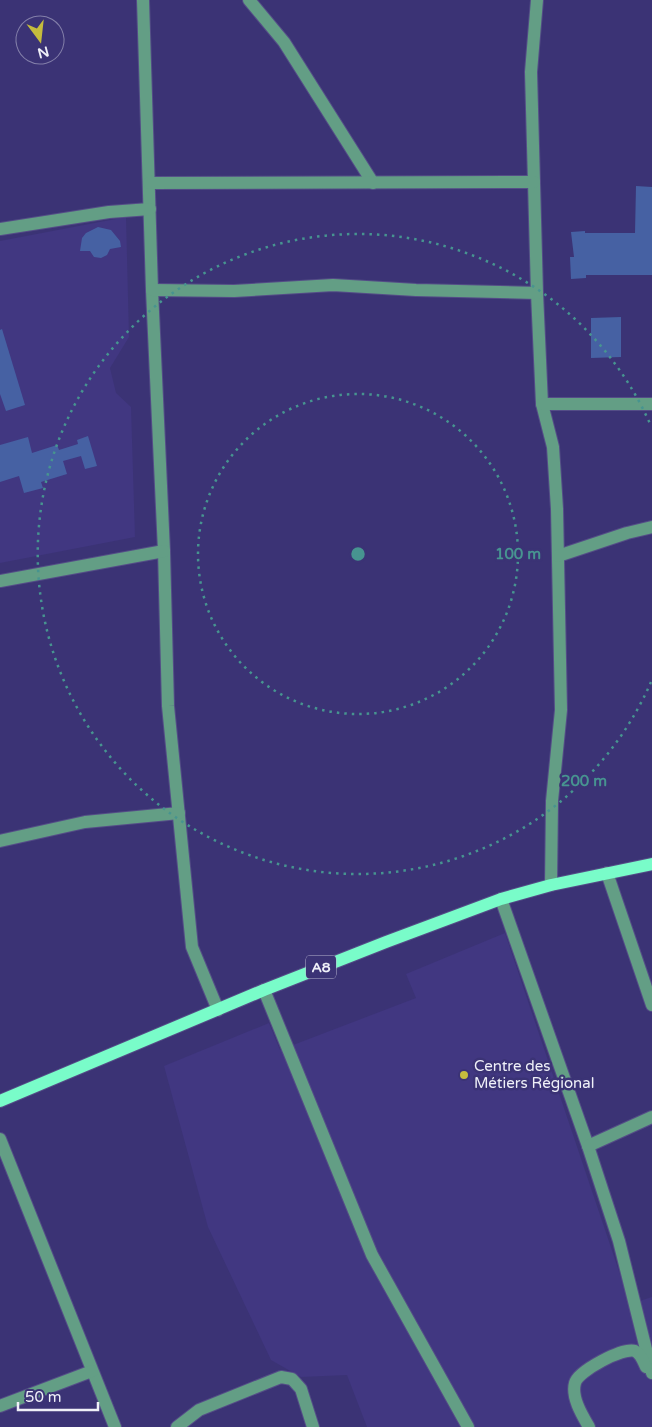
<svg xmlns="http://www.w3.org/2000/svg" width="652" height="1427" viewBox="0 0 652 1427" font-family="'Varela Round',sans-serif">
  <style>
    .built { fill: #413781 }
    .building { fill: #4661a3 }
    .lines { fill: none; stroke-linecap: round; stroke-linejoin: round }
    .minor-casing { stroke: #544d87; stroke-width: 14 }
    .major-casing { stroke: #544d87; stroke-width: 14 }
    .minor { stroke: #639e85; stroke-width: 12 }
    .major { stroke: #79fcc9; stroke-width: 12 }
    .ring { fill: none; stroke: #479490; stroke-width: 2.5; stroke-dasharray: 2.5 5 }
    .poi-dot { fill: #c5bc3d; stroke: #3b3375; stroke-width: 2 }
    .labels { text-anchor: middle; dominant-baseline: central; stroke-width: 5; stroke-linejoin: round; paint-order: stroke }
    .shield { fill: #3b3375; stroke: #b9b7d1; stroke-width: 1 }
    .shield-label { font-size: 14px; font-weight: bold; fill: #eff0f8 }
    .poi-label { font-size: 15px; fill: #eff0f8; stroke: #3b3375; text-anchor: start }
    .centre { fill: #479490; stroke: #3b3375; stroke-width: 2.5 }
    .ring-label { font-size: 15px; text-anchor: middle; font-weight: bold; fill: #479490; stroke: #3b3375; stroke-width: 5; stroke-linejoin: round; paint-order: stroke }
  </style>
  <rect width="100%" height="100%" fill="#3b3375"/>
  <!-- built -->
  <g class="built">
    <path d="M126,217L129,337L110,368L116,393L131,407L135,537L0,563V241Z"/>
    <path d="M505,933L630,1304L652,1297V1427H367L347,1375L301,1377L271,1360L208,1227L164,1066L269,1023L280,1050L416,998L406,974Z"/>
  </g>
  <!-- building -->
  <g class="building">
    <path d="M636,186L652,187V275H586V278L571,279L570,257H574L571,232L585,231V233H635Z"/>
    <path d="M98,227L111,230L120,241L121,247L110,249L107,255L101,258L94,257L90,251H80L82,238L86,233Z"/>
    <path d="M621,317V357L591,358V318Z"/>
    <path d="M2,329L25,405L6,411L0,394V330Z"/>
    <path d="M88,436L97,466L85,469L81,456L63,461L67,474L41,482L43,488L24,493L19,476L0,482V445L28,437L32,453L57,445L59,450L78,444L77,440Z"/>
  </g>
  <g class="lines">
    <!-- minor casing -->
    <g class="minor-casing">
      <g id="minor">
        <path d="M143,0L152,290L164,551L168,706L192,947L218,1010"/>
        <path d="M249,0L284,42L373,183"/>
        <path d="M537,0L531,72L537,293L542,404L553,447L557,509L561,710L552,801L551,885"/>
        <path d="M149,183L534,182"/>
        <path d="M0,229L109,212L150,209"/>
        <path d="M152,290L234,291L333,285L416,290L537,293"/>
        <path d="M542,404H652"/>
        <path d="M558,556L627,533L652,527"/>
        <path d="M0,581L164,551"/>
        <path d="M0,841L85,822L179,813"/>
        <path d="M607,873L652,1005"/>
        <path d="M501,899L588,1146L619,1241L652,1373"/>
        <path d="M264,990L372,1255L468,1427"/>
        <path d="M0,1139L115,1427"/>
        <path d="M588,1146L652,1117"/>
        <path d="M0,1406L92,1371"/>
        <path d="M177,1427L199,1410L281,1377L292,1379L301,1389L313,1427"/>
        <path d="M589,1427C582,1415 571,1397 575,1383C578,1371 623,1347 635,1351C641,1354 643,1361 646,1367"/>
      </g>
    </g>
    <!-- major casing -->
    <g class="major-casing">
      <path id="major" d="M0,1101L264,990L386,942L501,899L551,885L652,864"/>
    </g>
    <!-- minor -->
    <use href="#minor" class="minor"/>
    <!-- major -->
    <use href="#major" class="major"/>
  </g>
  <!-- distance rings -->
  <g class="ring">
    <circle cx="358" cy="554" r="160"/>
    <path d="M651 682A320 320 0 1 1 651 426"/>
  </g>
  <!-- markers -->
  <circle class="poi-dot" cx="464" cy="1075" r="5"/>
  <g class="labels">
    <!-- shield labels -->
    <rect class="shield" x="306" y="955.5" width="30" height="23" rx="4"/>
    <g class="shield-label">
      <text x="321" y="967">A8</text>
    </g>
    <!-- poi labels -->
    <g class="poi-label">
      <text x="474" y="1066">Centre des<tspan x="474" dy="17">Métiers Régional</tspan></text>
    </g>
  </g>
  <circle cx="358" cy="554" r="8" class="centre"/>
  <g class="ring-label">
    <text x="518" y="559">100 m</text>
    <text x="584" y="786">200 m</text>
  </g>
  <!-- north arrow -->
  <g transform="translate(40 40) rotate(165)"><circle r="24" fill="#3b3375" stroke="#837fa9"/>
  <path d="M0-4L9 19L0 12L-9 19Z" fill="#c5bc3d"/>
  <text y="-8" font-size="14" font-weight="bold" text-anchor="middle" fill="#eff0f8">N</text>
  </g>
  <!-- scale -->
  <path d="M18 1402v8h80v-8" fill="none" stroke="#eff0f8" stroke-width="2.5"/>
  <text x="25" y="1402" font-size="15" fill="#eff0f8" stroke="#3b3375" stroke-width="4" paint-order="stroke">50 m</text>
</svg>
